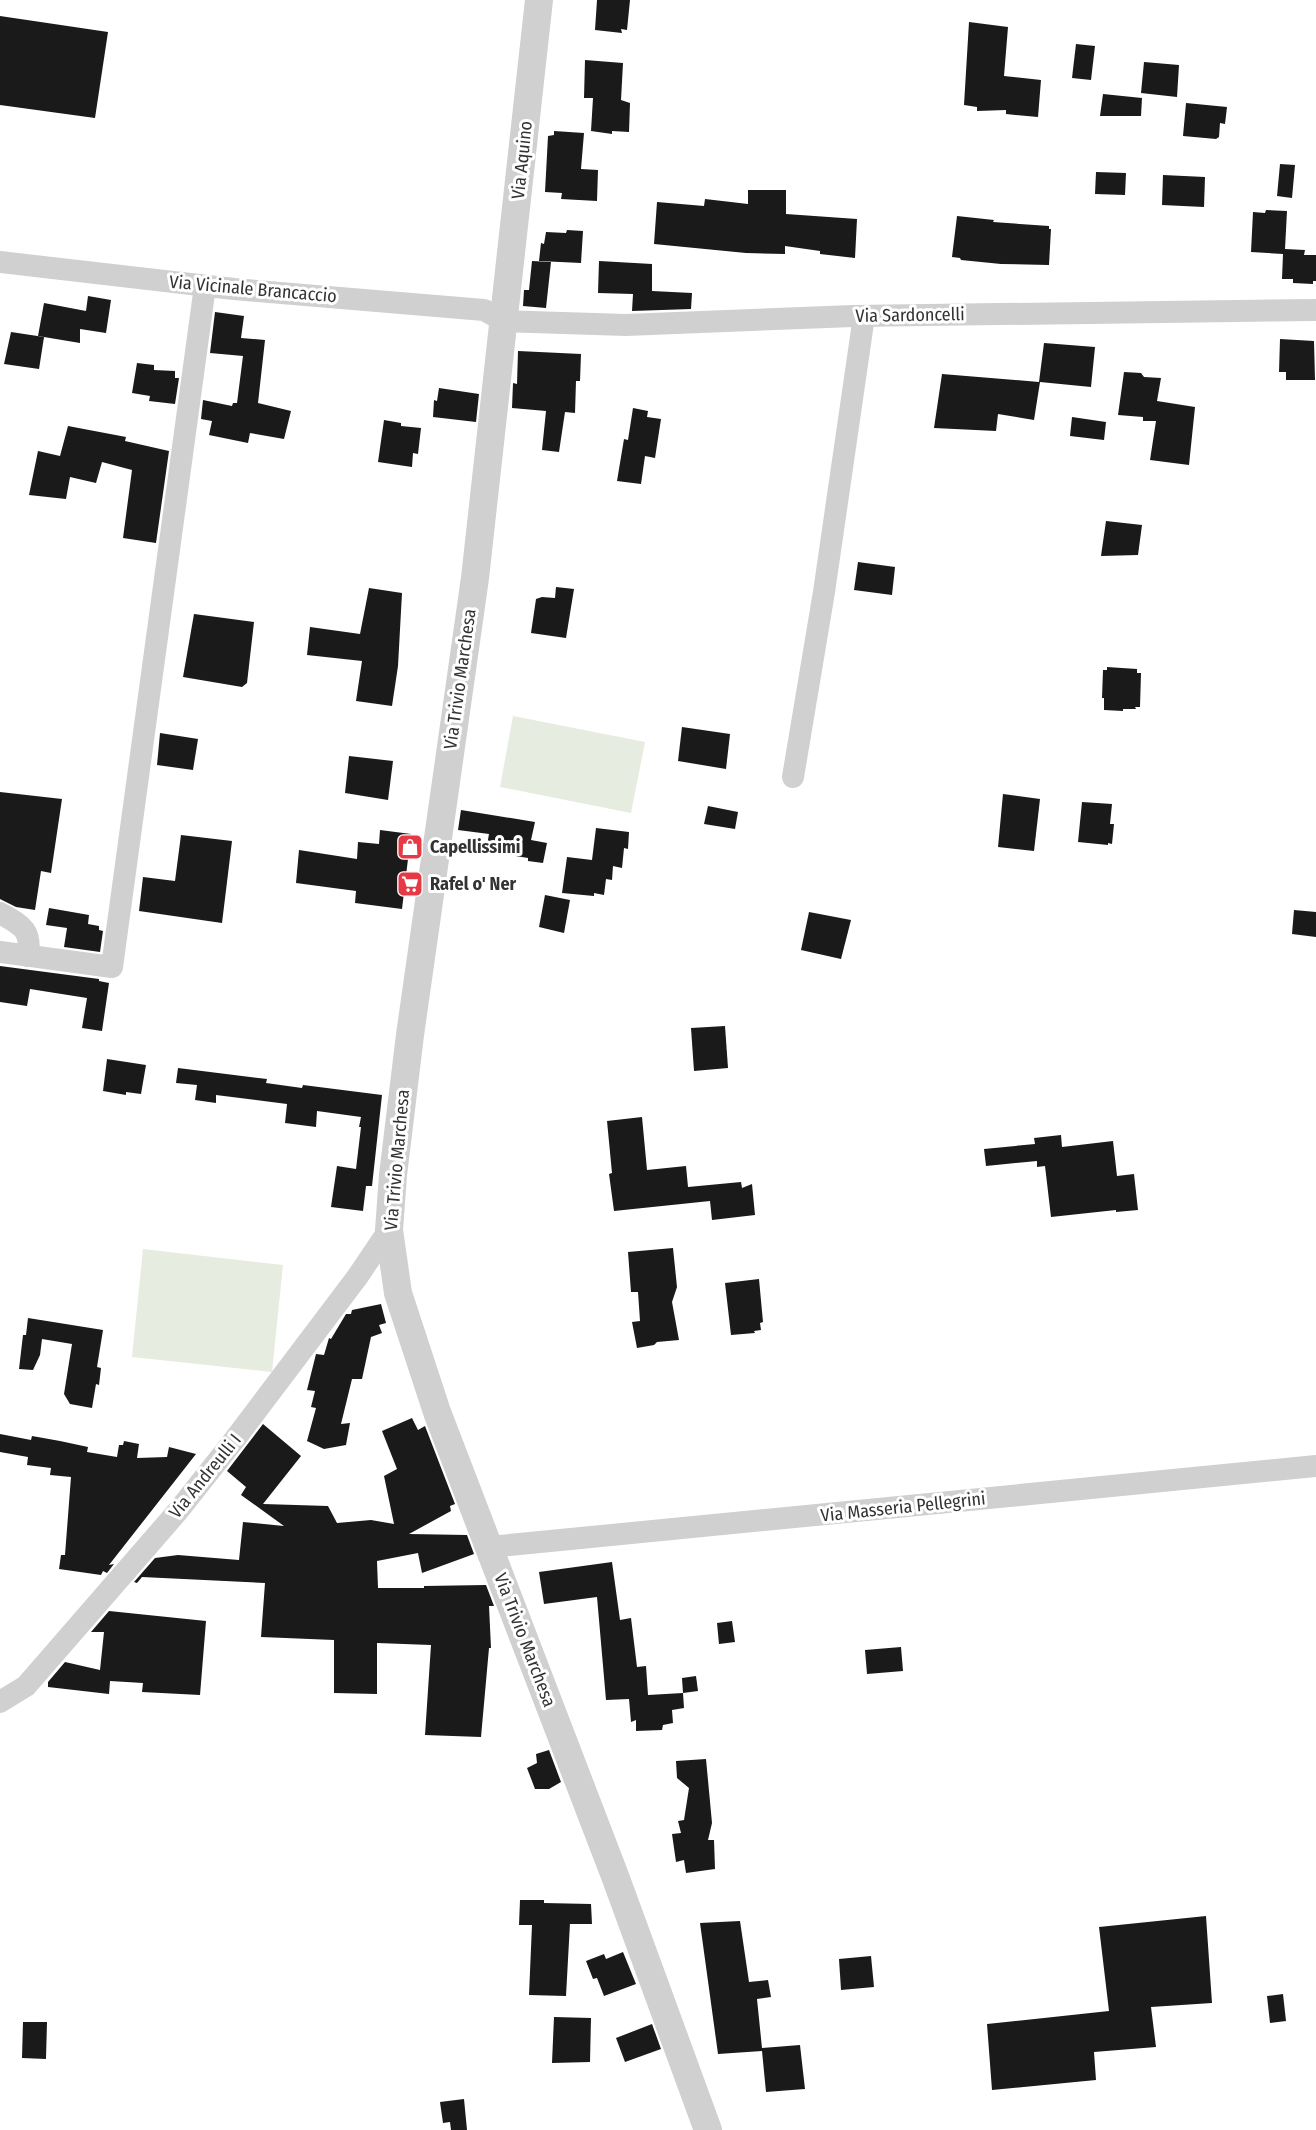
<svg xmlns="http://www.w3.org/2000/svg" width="1316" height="2130" viewBox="0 0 1316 2130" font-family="'Fira Sans Condensed',sans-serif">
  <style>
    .green { fill: #e6ecdf }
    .building { fill: #1a1a1a }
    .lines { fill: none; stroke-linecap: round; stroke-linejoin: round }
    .minor { stroke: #d0d0d0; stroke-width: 22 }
    .tertiary { stroke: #d0d0d0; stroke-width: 28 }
    .labels { text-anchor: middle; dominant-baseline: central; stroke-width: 6; stroke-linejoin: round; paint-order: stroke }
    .street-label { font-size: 18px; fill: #333; stroke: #fff }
    .poi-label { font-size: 18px; font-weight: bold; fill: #333; stroke: #fff; text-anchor: start }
  </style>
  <rect width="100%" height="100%" fill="#fff"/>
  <!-- green -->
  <g class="green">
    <path d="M513,716L645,742L631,813L500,787Z"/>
    <path d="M143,1249L283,1265L272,1372L132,1357Z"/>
  </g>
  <!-- building -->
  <g class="building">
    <path d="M597,0H630L627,30L621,29L622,33L595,30Z"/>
    <path d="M0,16L108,32L95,118L0,105Z"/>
    <path d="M969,22L1008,27L1004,76L1041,80L1038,117L1006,114V110L977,111V107L964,105Z"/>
    <path d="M1076,44L1095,46L1091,80L1072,78Z"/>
    <path d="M585,60L623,63L621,100L630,103L629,132L612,131V134L591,131L593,98H584Z"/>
    <path d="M1144,62L1179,65L1177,97L1141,93Z"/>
    <path d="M1103,94L1142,98L1141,116H1100Z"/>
    <path d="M1186,103L1227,107L1225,124L1220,123L1219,137L1216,139L1183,136Z"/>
    <path d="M554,131L584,133L581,169L598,170L597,201L561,199L562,193L545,192L548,136L554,135Z"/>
    <path d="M1280,164L1295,165L1292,198L1277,196Z"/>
    <path d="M1096,172L1126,173L1125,195L1095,194Z"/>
    <path d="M1163,175L1205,177L1204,207L1162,205Z"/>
    <path d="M748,190H786V214L857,219L855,258L820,254V251L785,246V254L746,253L654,244L657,202L704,206L705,199L748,204Z"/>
    <path d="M1266,210L1287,211L1285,249L1305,250L1304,255H1316V281H1313V284L1293,283V279H1282L1283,254L1251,252L1253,212L1265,213Z"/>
    <path d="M957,216L994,220L993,222L1049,226V229H1051L1049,265L1001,264L961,260L960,258L952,257Z"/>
    <path d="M567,230L583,231L581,263L539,261L541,243L544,244L546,232L566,233Z"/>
    <path d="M532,261L551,262L546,308L523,306L524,290H529Z"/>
    <path d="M599,261L652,264V291L692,293L691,309L632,311L633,294L598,293Z"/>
    <path d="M88,296L111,300L106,333L80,329V343L38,336L44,303L86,311Z"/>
    <path d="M215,312L244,316L241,338L265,340L258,403L291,411L284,439L250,433L248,443L209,435L212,421L201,419L203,400L232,406L233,403H237L243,356L210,353Z"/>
    <path d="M11,332L44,337L39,369L4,364Z"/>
    <path d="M1280,339L1314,341L1315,380H1286V372H1279Z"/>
    <path d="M1044,343L1095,347L1091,387L1040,382L1034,420L998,414L996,431L934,428L942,374L1039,382Z"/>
    <path d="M518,351L581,354L580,381H576L575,413L565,412L559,452L542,450L546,411L512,408L513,383L517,384Z"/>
    <path d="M137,363L154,365V370L175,371V378H179L175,404L149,401L150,396L132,393Z"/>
    <path d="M1124,372L1141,373L1144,377L1161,378L1157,401L1195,407L1189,465L1150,460L1156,421H1143V417L1118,415Z"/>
    <path d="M439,388L479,394L476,422L433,417L434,400L437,401Z"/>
    <path d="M633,408L648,411L647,417L661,419L655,458L645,456L641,484L617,481L624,439L628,440Z"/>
    <path d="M1072,417L1106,422L1104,440L1070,436Z"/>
    <path d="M384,420L401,423V426L421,428L418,454L413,453L412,467L378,462Z"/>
    <path d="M68,426L126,437L125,441L169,451L156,543L123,538L132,470L102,462L96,483L70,477L66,499L29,495L38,451L60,456Z"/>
    <path d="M1106,521L1142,525L1138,555L1101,556Z"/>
    <path d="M858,562L895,567L892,595L854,590Z"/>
    <path d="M556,587L574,589L566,638L531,633L536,599L542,597L555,598Z"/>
    <path d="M369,588L402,593L398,666L392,706L356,701L362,661L307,655L310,627L360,634Z"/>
    <path d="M194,614L254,622L247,683L242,687L183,677Z"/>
    <path d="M1107,667L1137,669V673H1141L1140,707H1135L1136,709H1123V711L1104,710V698H1102L1103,670H1107Z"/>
    <path d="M682,727L730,734L726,769L678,761Z"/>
    <path d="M160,733L198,739L193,770L157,765Z"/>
    <path d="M349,756L393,761L388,800L345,793Z"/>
    <path d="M0,792L62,799L51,873L41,871L35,910L16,907L0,899Z"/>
    <path d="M1003,794L1040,799L1034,851L998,847Z"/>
    <path d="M1082,802L1112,804L1110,824H1114L1112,844L1108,843V845L1078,842Z"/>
    <path d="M708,806L738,812L735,829L704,824Z"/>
    <path d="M461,810L535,822L531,840L547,843L543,863L528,861V858L486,851L489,834L458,830Z"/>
    <path d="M596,828L629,832L628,849L624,848L622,868L613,866L612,880L606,879L604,895L594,893V896L562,893L567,857L592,860Z"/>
    <path d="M380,830L411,834L402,909L355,903L356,891L296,883L299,850L357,859L358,842L379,844Z"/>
    <path d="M181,835L232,841L222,923L139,911L143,877L175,881Z"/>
    <path d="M545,895L570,900L564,933L539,927Z"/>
    <path d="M49,908L89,915L88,924L99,926V930L103,931L100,952L64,947L67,928L46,925Z"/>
    <path d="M1294,910L1316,912V937L1292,934Z"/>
    <path d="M809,912L851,920L841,959L801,950Z"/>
    <path d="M0,966L99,979V981L109,983L102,1031L82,1028L87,998L30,989L27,1006L0,1002Z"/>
    <path d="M725,1026L728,1068L694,1071L691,1028Z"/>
    <path d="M107,1059L146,1065L141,1094L126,1092V1095L103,1091Z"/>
    <path d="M178,1068L267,1079L266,1083L302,1088L303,1085L382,1095L372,1186H366L363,1211L331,1207L337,1166L356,1169L361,1127H359L361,1117L317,1111L316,1127L285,1123L287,1104L216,1095V1103L195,1100L197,1085L176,1083Z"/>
    <path d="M642,1117L647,1170L686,1166L688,1187L741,1182L742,1188L752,1184L755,1215L712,1220L710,1201L614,1211L609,1174L612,1173L607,1121Z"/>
    <path d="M1061,1135L1062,1147L1113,1141L1117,1176L1134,1174L1138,1210L1116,1212V1210L1051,1217L1045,1166L1037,1167V1161L986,1166L984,1149L1035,1144L1034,1138Z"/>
    <path d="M673,1248L677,1287L672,1302L679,1340L657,1342L654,1345L637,1348L632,1322L640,1321L638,1292H631L628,1252Z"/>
    <path d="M759,1279L763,1322L760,1323L761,1330L754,1331L755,1333L731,1335L725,1283Z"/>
    <path d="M381,1304L386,1323L379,1325L382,1333L371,1337L362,1379H352L341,1424L350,1423L346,1445L324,1449L307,1441L316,1408L311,1407L315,1391L307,1390L316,1354L324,1355L329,1338L331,1339L346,1314H351L352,1310Z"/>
    <path d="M28,1318L103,1330L97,1367L101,1368L99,1385L96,1384L92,1408L70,1404L64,1394L72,1344L42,1339L40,1355L33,1370L19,1369L23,1335H26Z"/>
    <path d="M412,1418L418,1430L425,1426L455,1504L450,1506L451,1511L409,1534L467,1535L474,1554L422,1573L418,1553L377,1561L378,1588H424V1586L486,1585L494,1606H489L491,1648H489L481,1737L425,1735L431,1645L377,1643V1694L334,1693V1640L261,1637L265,1583L142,1577L137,1583L134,1582L155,1558L178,1555L239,1560L243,1522L284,1526L241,1495L246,1487L227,1471L263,1424L301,1456L263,1504L328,1506L337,1523L371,1520L394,1524L384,1476L397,1469L382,1431Z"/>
    <path d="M0,1434L31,1440L32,1436L60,1441L88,1447L87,1452L117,1457L119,1445H123L124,1441L139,1444L137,1458L167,1457L169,1447L196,1454L109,1565L114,1564L107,1573L103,1571L101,1575L59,1569L61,1555H65L71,1477L50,1475L51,1468L27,1465L28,1457L0,1452Z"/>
    <path d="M612,1562L620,1620L631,1618L637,1667L646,1666L648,1695L683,1693L684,1708L672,1710L673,1723L663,1725L662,1730L636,1731V1720L631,1722L629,1699L606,1700L597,1597L544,1604L539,1572Z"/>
    <path d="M109,1611L206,1621L200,1695L142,1692L143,1683L110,1681L109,1694L48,1687V1682L65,1662L100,1670L104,1632H91Z"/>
    <path d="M732,1621L735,1642L719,1644L717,1623Z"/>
    <path d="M901,1647L903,1671L867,1674L865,1650Z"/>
    <path d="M696,1676L698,1691L683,1693L682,1678Z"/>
    <path d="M549,1750L561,1782L549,1789H535L527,1768L537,1763L536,1754Z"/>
    <path d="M706,1759L712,1823L708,1840H714L715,1869L686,1873L684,1860L676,1862L672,1834L681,1833L678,1821L684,1820L689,1788L677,1778L676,1761Z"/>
    <path d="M520,1900H544V1903L591,1904L592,1924H570V1923L566,1996L529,1995L532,1925H519Z"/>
    <path d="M1206,1916L1212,2003L1151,2007L1156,2047L1094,2052L1096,2080L992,2090L987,2024L1109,2011L1099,1927Z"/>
    <path d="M740,1921L749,1982L768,1980L771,1997L757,1999L762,2048L800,2045L805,2089L766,2092L762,2051L718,2054L700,1923Z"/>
    <path d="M623,1952L636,1984L604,1996L597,1978L593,1979L586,1961L604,1954L606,1959Z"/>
    <path d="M871,1956L874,1987L841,1990L839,1959Z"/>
    <path d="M1283,1994L1286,2021L1270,2023L1267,1996Z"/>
    <path d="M554,2017L591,2018L590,2062L552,2063Z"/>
    <path d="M23,2022H47L46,2059L22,2058Z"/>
    <path d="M652,2024L661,2049L625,2062L616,2038Z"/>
    <path d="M464,2099L467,2130H451L450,2122L443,2123L440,2102Z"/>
  </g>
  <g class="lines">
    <!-- minor -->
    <g class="minor">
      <path d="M0,262L234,289L484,310L504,321L626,325L853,316L1316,310"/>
      <path d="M793,777L824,592L864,316"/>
      <path d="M0,913C21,925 32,929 28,956"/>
      <path d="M0,952L112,967L205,286"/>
      <path d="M489,1547L1316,1466"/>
      <path d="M0,1702L26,1686L178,1511L235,1439L358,1276L389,1230"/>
    </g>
    <!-- tertiary -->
    <path class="tertiary" d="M539,0L475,578L410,1035L393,1175L389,1230L398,1293L437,1412L615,1876L708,2130"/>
  </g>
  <!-- icons -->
  <defs>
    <g id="shop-square" transform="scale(1.35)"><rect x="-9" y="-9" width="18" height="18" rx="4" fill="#e63946" stroke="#fff"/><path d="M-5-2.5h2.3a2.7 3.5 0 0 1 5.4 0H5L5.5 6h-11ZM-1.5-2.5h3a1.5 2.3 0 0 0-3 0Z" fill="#fff"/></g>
    <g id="supermarket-square" transform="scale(1.35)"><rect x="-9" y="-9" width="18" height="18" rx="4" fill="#e63946" stroke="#fff"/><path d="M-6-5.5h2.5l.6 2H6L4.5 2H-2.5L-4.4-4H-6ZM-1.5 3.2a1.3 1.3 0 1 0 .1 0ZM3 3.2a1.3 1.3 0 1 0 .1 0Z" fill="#fff"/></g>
  </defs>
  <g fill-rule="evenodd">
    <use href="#shop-square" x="410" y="847"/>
    <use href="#supermarket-square" x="410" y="884"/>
  </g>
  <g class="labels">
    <!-- street labels -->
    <g class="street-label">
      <text transform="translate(522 160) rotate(-84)">Via Aquino</text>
      <text transform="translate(253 289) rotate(5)">Via Vicinale Brancaccio</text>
      <text transform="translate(910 315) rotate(-1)">Via Sardoncelli</text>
      <text transform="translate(460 679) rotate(-82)">Via Trivio Marchesa</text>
      <text transform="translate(397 1160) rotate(-85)">Via Trivio Marchesa</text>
      <text transform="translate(205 1476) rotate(-51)">Via Andreulli I</text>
      <text transform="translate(903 1507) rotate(-6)">Via Masseria Pellegrini</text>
      <text transform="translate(525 1640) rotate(69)">Via Trivio Marchesa</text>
    </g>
    <!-- poi labels -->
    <g class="poi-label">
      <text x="430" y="847">Capellissimi</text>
      <text x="430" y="884">Rafel o' Ner</text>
    </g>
  </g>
</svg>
